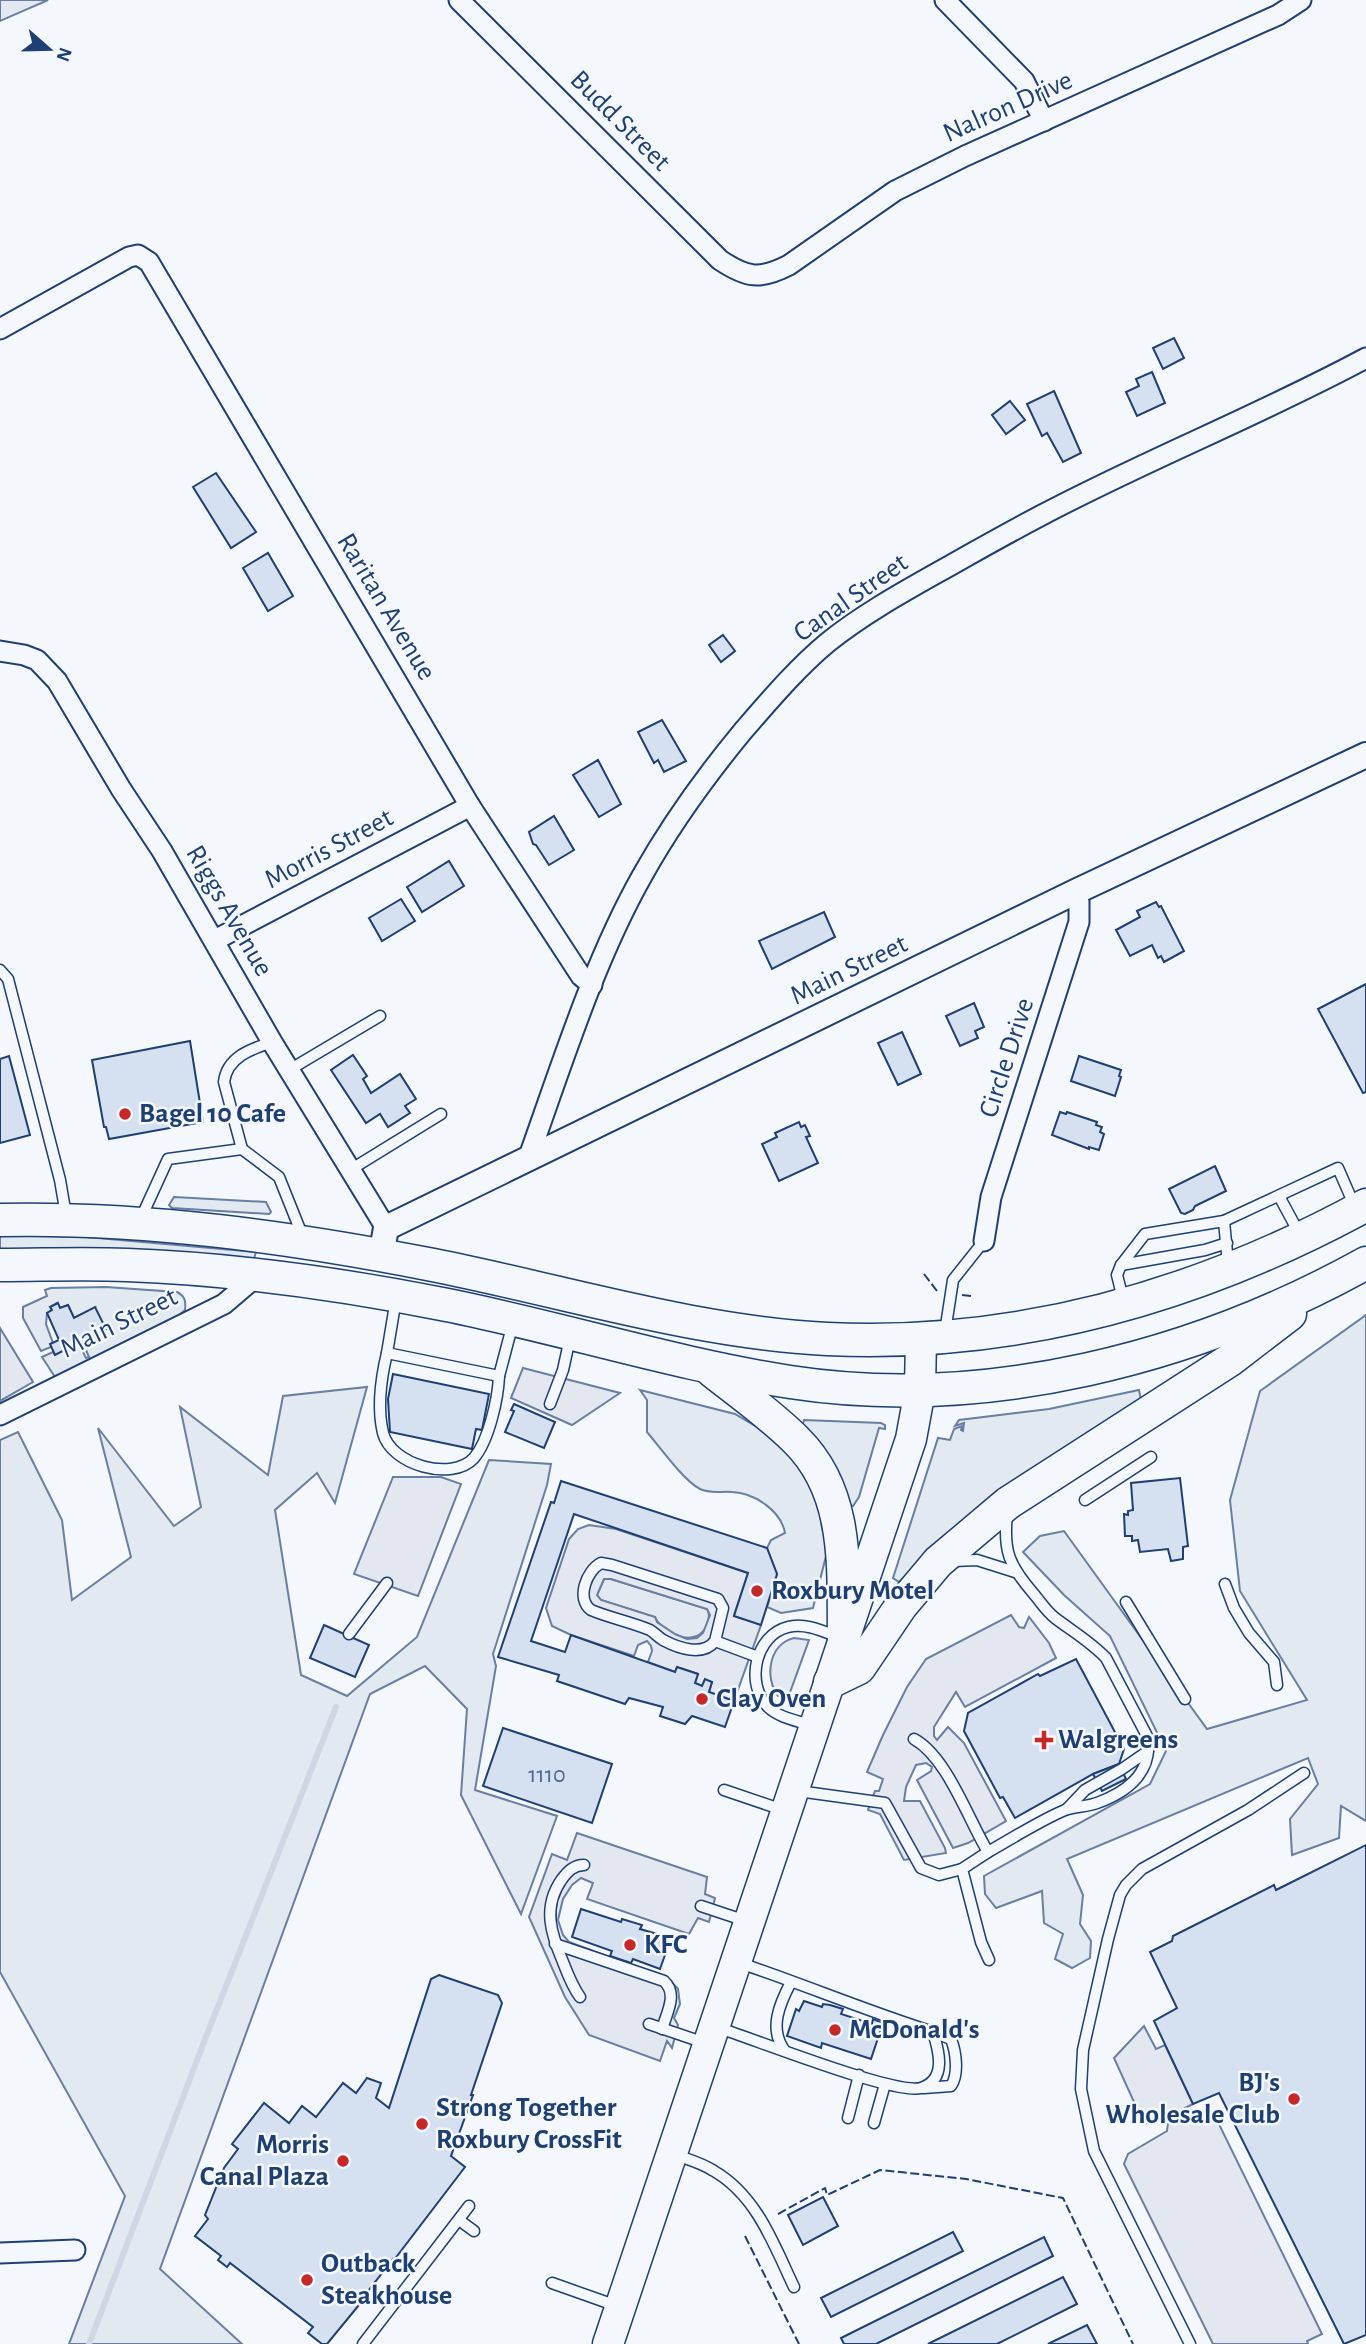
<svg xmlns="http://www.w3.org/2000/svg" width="1366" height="2344" viewBox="0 0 1366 2344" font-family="'Alegreya Sans',sans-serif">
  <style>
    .green { fill: #e3e9f0; stroke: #687fa3; stroke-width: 2 }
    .parking { fill: #e3e8f0; stroke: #687fa3; stroke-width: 2; fill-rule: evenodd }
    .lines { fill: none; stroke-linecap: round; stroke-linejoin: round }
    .stream { stroke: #cfd7e4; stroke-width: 6 }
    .building { fill: #d5e0f0; stroke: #1d3f73; stroke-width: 2 }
    .service-casing { stroke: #1d3f73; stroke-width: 13 }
    .minor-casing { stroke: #1d3f73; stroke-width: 23 }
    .tertiary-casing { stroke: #1d3f73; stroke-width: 28 }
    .primary-casing { stroke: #1d3f73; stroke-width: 33 }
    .trunk-casing { stroke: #1d3f73; stroke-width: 35 }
    .service { stroke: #f4f7fb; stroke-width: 10 }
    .minor { stroke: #f4f7fb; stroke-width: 19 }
    .tertiary { stroke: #f4f7fb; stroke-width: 24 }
    .primary { stroke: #f4f7fb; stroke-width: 30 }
    .trunk { stroke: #f4f7fb; stroke-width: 32 }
    .fence { stroke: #1d3f73; stroke-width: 2; stroke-dasharray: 9 3.5; stroke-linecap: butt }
    .poi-dot { fill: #c62828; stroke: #f4f7fb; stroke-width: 2.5 }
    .labels { text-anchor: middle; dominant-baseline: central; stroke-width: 5; stroke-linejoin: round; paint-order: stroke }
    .number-label { font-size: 24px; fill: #4b6792 }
    .street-label { font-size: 28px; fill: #1d3f73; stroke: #f4f7fb }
    .poi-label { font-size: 28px; font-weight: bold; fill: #1d3f73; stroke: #f4f7fb; text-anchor: start }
  </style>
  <rect width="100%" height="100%" fill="#f4f7fb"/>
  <!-- green -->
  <g class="green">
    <path d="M0,0H48L0,21Z"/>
    <path d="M174,1197L266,1202L271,1212L269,1214L172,1208L169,1205Z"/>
    <path d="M0,1235L86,1237L256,1252L253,1262L0,1252Z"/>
    <path d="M106,1287L177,1292C185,1296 186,1301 185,1310L178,1316L55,1377L42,1357L53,1352L55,1355L78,1342L86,1358L89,1357L82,1341L95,1308L74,1318L68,1305L60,1308L57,1303L51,1307L52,1310L47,1313L46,1324L53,1343L51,1347L41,1351L23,1318V1307L47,1296L45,1290L51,1288Z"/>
    <path d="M1366,1315V1821L1341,1806L1339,1838L1292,1855L1290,1819L1318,1784L1308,1758L1067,1859L1083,1895L1080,1924L1091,1941L1090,1958L1072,1968L1055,1959L1063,1934L1044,1923L1042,1891L996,1908L985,1894L984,1876L1150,1784L1166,1751L1110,1636L1064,1595L1023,1552L1040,1536L1064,1531L1207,1729L1307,1700L1240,1591L1230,1500L1260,1391Z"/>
    <path d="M367,1387L335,1503L317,1473L275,1510L301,1675L347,1696L417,1637L489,1460L551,1464L547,1485L493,1654L496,1666L475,1790L557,1816L521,1914L461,1795L467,1709L425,1666L370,1694L160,2269L242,2344H69L125,2196L0,1972V1440L18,1432L62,1520L72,1600L131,1557L98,1428L174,1526L201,1507L180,1407L268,1475L283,1396Z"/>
    <path d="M640,1390L735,1414L779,1440L817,1489L822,1528L828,1548L813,1608L781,1613L767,1607L777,1574L767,1548L771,1540L785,1533C781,1511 755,1493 732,1492C721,1491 710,1494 700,1489C684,1481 659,1446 647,1432V1400Z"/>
    <path d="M1139,1390L1141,1400L926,1556L899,1582L893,1578L938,1438L950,1440L954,1429L962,1426L961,1430L963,1431L964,1423L955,1426L959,1420L1049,1409Z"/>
    <path d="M804,1420L881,1423L885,1425V1429L879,1428L859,1497L853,1506L849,1505L802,1427Z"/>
    <path d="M604,1579H611L707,1609C710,1614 709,1618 707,1624C698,1650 662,1634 655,1617L601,1600L597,1595Z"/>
    <path d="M794,1638L809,1640L789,1695L778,1696C764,1677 769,1644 794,1638Z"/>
  </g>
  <!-- parking -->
  <g class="parking">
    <path d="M0,1328L33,1382L0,1401Z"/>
    <path d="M523,1368L620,1393L572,1425L511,1398Z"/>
    <path d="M393,1477H441L461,1484L418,1596L354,1574Z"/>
    <path d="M589,1525L616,1529L748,1573L734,1615L761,1625L734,1701L709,1692L712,1682L705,1680L702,1686L695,1683L698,1674L677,1667L675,1672L648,1662L652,1651L651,1646L647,1641L638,1645L634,1656L571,1635L552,1626L546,1608L569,1539L578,1529ZM604,1579H611L707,1609L710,1615L703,1633L697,1638L687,1639L675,1634L657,1622L655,1617L601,1600L597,1595Z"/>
    <path d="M1011,1615L1019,1627L1024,1628L1029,1617L1049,1643L1056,1658L965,1707L956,1692L934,1727V1736L937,1740L948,1727L964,1743L1006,1821L968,1843L953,1848L917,1780L931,1771L932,1767L926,1763L916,1765L906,1787L904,1801H920L945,1848L946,1853L904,1860L880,1814L868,1810L875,1791H879L883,1779L867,1772L883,1735L907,1687L926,1659Z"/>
    <path d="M577,1833L707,1877L705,1894L715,1898L709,1922L698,1918L689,1934L587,1899L593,1883L581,1878L572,1885L563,1899L558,1920L563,1935L569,1942L669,1979L678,1989L680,2004L674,2018L678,2025L672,2048L667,2041L660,2061L589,2035L565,1997L529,1917L552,1854L567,1860Z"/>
    <path d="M1144,2026L1156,2049L1165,2045L1193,2104L1185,2108L1193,2123H1197L1214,2114L1322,2334L1307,2341L1308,2344H1213L1124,2164L1128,2154L1167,2131L1168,2123L1161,2118L1144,2124L1114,2058Z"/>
  </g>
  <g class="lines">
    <!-- stream -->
    <path class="stream" d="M89,2344L204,2042L336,1707"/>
  </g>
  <!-- building -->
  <g class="building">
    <path d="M1174,338L1184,358L1163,369L1153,348Z"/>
    <path d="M1152,372L1165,403L1137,416L1126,392L1139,386L1136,379Z"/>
    <path d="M1054,391L1081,453L1063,462L1047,433L1042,436L1027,404Z"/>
    <path d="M1010,401L1025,420L1006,434L992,415Z"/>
    <path d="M216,473L256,532L231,548L193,487Z"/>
    <path d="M268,553L293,596L268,611L243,568Z"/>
    <path d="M723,635L735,651L721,662L709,645Z"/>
    <path d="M662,720L686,761L664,772L658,760L654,763L638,732Z"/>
    <path d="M598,760L621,804L599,817L573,775Z"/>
    <path d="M554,816L574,850L549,865L536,845L533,844L529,832Z"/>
    <path d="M449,861L464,886L422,912L407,887Z"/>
    <path d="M401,899L415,921L382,941L369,918Z"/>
    <path d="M1156,902L1159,907L1161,906L1184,951L1164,962L1161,956L1158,958L1152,945L1130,956L1116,930L1140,917L1137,911Z"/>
    <path d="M824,912L835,937L772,969L759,941Z"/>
    <path d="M1366,984V1092L1363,1093L1318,1009Z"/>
    <path d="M974,1003L984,1027L975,1031L978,1038L960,1046L946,1016Z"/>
    <path d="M902,1032L921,1074L898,1085L878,1043Z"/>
    <path d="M190,1041L203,1122L109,1139L106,1127H104L92,1060Z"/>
    <path d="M353,1055L367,1076L363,1079L371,1093L400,1074L416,1099L405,1106L410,1113L388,1127L380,1114L366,1123L331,1070Z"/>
    <path d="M9,1056L30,1135L0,1143V1059Z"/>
    <path d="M1079,1056L1121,1070L1119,1076L1121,1077L1115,1096L1071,1081Z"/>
    <path d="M1060,1112L1066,1114L1067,1112L1097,1122L1096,1125L1102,1127L1100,1132L1104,1134L1099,1150L1089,1147V1149L1052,1135Z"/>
    <path d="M799,1122L801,1127L805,1125L810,1136L806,1137L818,1163L779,1181L762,1144L777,1137L775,1133Z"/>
    <path d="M1215,1166L1226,1191L1195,1206L1193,1210L1185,1214L1181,1213L1169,1189Z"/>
    <path d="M58,1303L60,1308L68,1305L74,1318L95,1307L106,1329L55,1355L50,1344L59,1340L47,1313L52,1310L50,1307Z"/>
    <path d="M393,1374L489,1394L482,1430L476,1429L472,1449L390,1432L388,1399Z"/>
    <path d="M514,1404L555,1422L544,1448L505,1432L514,1411L511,1410Z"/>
    <path d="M1180,1478L1188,1546L1183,1547V1559L1171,1561L1168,1549L1140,1552L1138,1540L1132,1541V1536H1125L1124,1514L1128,1515V1511L1133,1510L1131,1483Z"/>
    <path d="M561,1481L767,1548L777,1574L761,1625L734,1616L748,1573L574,1514L531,1641L565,1652L571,1635L675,1672L677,1667L698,1674L695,1683L702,1686L705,1679L712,1682L709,1692L734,1701L725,1727L692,1716L685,1724L660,1716L663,1707L629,1698L625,1704L557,1681L559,1675L498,1657L551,1502L554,1503Z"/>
    <path d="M324,1625L369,1645L355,1677L310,1658Z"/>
    <path d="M1076,1659L1124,1749L1119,1764L1093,1774L1015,1818L1003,1797L1000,1798L964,1731L968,1713L1038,1674L1040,1676Z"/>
    <path d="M503,1728L612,1764L592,1823L483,1786Z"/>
    <path d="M1119,1764L1126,1779L1102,1791L1093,1774Z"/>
    <path d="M1366,1845V2335L1344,2344L1219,2093L1193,2104L1154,2021L1177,2008L1150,1952L1172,1941L1173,1936L1274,1885L1276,1890Z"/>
    <path d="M581,1909L621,1922L622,1919L642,1925L640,1929L671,1938L660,1969L633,1959L631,1963L610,1956L612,1951L572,1937Z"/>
    <path d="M439,1975L498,1995L502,2003L471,2095H473L451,2156L465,2167L394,2260L393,2259L358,2304L359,2305L327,2344H322L308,2333L313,2327L230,2263L227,2267L218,2260L221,2256L195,2236L208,2219L205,2215L224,2168L238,2149L232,2144L264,2103L289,2123L302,2106L316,2117L343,2083L356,2093L367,2078L381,2083L376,2098L389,2108L431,1979Z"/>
    <path d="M804,2001L822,2007L823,2004L830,2005L843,2009L841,2014L872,2024L873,2019L883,2023L871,2059L822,2043L821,2048L787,2036L796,2009L799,2011Z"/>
    <path d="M823,2197L838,2226L803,2245L788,2215Z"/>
    <path d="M953,2232L963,2251L831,2317L821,2298Z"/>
    <path d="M1044,2237L1053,2256L876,2344H844L841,2338Z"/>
    <path d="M1063,2277L1077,2304L997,2344H928Z"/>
    <path d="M1087,2325L1097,2344H1048Z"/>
  </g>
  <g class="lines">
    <!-- service casing -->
    <g class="service-casing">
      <g id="service">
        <path d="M0,970L8,979L60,1180L66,1215"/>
        <path d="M272,1042C251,1049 227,1057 224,1082L242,1149L279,1177L303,1237"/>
        <path d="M289,1070L380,1016"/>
        <path d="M350,1170L441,1114"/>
        <path d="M1279,1196L1299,1233"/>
        <path d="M141,1218L168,1159L242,1149"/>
        <path d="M1224,1221L1338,1168L1355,1207"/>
        <path d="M1121,1265L1205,1250L1227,1243"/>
        <path d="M396,1299L387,1353L499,1376L513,1323"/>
        <path d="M1123,1299L1117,1275L1121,1265L1145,1234L1224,1221L1228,1264"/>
        <path d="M945,1332L953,1280L984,1241"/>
        <path d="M387,1353C381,1378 377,1408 383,1433C391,1465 452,1482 474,1458C489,1440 498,1399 499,1376"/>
        <path d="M550,1404L563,1370L570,1338"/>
        <path d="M1085,1500L1151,1457"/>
        <path d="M953,1561L977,1560L1015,1572"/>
        <path d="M1225,1584L1234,1608L1249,1633L1274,1662L1277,1685"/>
        <path d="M1126,1602L1185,1699"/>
        <path d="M349,1634L387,1583"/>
        <path d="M715,1641L723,1608L718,1599L612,1565L601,1563C586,1571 576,1599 591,1610C610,1618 631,1622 650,1630C655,1633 658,1637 663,1640C678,1648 703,1657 715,1641L758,1657"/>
        <path d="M813,1726C799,1721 779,1718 768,1707C745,1684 755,1635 788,1627C805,1622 825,1632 841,1638"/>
        <path d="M914,1739C947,1757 968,1819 988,1852L962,1869L981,1942L989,1960"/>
        <path d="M724,1790L783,1810"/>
        <path d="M798,1791L885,1803L921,1868L939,1875L962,1869"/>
        <path d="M1067,1809L1085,1790L1122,1769L1148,1751"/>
        <path d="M988,1852C1013,1838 1039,1821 1065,1810C1075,1806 1087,1807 1097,1803C1127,1792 1154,1772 1147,1736L1106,1658C1091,1642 1072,1631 1055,1618C1046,1611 1040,1601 1033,1593C1009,1565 1003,1551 1007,1514"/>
        <path d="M701,1906L746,1921"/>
        <path d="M555,1944L664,1981C678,1994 667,2012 662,2029"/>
        <path d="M580,1997C572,1986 568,1975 563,1962C551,1934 542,1907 562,1879C568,1871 574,1865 584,1865"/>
        <path d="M649,2024L705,2043"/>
        <path d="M719,2028C754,2039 894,2095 921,2088C947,2080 939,2051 933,2032C867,2011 805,1985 740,1963"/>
        <path d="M785,2051C768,2029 780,2003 791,1982"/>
        <path d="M924,2088L951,2086C959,2074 956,2052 951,2039L933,2032"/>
        <path d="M848,2118L859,2075"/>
        <path d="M874,2123L885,2084"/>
        <path d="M673,2154C687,2159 702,2163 714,2171C757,2196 774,2245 794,2287"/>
        <path d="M459,2220L474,2231"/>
        <path d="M552,2283L617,2306"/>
        <path d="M363,2344L469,2206"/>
        <path d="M1190,2344L1094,2151L1081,2089L1083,2050L1108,1939L1120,1895L1126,1885L1142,1869L1248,1810L1304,1773"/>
      </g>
    </g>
    <!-- minor casing -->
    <g class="minor-casing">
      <g id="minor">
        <path d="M459,0L720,260C747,278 760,280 789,265L895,191L965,156L1278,15L1301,0"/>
        <path d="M945,0L1024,81L1044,121"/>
        <path d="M0,329L129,257L138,255L149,262L470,806L581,976L592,985"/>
        <path d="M0,651L24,655L37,660L57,681L121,789L162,851L272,1042L386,1228"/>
        <path d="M215,940L470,806"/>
        <path d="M528,1159C561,1067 594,961 642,876C671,824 705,777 743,731C770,700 796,669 827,643C869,609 920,583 967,556C992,542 1017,528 1042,515C1148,459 1260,415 1366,358"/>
        <path d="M984,1241L991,1197L1079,922V902L1075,892"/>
        <path d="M0,1415L224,1304L258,1275"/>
        <path d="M0,2253L75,2250"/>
      </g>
    </g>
    <!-- tertiary casing -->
    <g class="tertiary-casing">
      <path id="tertiary" d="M381,1256L386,1228L1075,892L1366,755"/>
    </g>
    <!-- primary casing -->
    <g class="primary-casing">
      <path id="primary" d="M608,2344L911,1439L920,1390L921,1338"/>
    </g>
    <!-- trunk casing -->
    <g class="trunk-casing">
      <g id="trunk">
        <path d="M0,1220C145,1217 291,1237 433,1265C564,1291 693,1332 827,1339C1019,1348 1199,1296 1366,1205"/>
        <path d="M0,1265C42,1265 84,1263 127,1265C234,1269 342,1284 447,1305C562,1328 674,1364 790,1382C986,1412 1195,1358 1366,1263"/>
        <path d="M712,1371C740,1393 771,1415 796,1440C850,1493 843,1569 844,1639"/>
        <path d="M830,1682L859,1668L901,1606L938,1562L1008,1503L1230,1360L1290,1314"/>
      </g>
    </g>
    <!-- service -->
    <use href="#service" class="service"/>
    <!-- minor -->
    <use href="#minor" class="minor"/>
    <!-- tertiary -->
    <use href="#tertiary" class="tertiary"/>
    <!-- primary -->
    <use href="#primary" class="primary"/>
    <!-- trunk -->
    <use href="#trunk" class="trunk"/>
    <!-- fence -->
    <g class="fence">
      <path d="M924,1274L937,1291"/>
      <path d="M962,1295L971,1296"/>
      <path d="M778,2214L825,2188L827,2195L880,2170L966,2179L1063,2198L1133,2344"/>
      <path d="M745,2236L799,2344"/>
    </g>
  </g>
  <!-- markers -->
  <g class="poi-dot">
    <circle cx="125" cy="1114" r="7"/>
    <circle cx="757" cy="1591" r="7"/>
    <circle cx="702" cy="1699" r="7"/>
    <path d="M1040.5 1729.5h7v7h7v7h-7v7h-7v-7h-7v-7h7z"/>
    <circle cx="630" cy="1945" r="7"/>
    <circle cx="835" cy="2030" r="7"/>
    <circle cx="1294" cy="2099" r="7"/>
    <circle cx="422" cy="2124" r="7"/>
    <circle cx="343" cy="2161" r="7"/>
    <circle cx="307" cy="2280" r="7"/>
  </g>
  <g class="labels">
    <!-- number labels -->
    <g class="number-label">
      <text x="547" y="1775">1110</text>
    </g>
    <!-- street labels -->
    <g class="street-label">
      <text transform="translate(1008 107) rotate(-24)">Nalron Drive</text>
      <text transform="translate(620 121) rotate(45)">Budd Street</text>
      <text transform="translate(851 598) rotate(-35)">Canal Street</text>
      <text transform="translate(386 607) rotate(59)">Raritan Avenue</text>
      <text transform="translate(329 849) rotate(-28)">Morris Street</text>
      <text transform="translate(229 911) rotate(60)">Riggs Avenue</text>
      <text transform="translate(849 970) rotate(-26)">Main Street</text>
      <text transform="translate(1007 1058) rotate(-72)">Circle Drive</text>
      <text transform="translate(119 1323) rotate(-26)">Main Street</text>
    </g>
    <!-- poi labels -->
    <g class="poi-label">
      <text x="139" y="1114">Bagel 10 Cafe</text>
      <text x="771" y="1591">Roxbury Motel</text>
      <text x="716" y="1699">Clay Oven</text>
      <text x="1058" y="1740">Walgreens</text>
      <text x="644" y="1945">KFC</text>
      <text x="849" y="2030">McDonald's</text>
      <text x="1280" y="2083" text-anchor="end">BJ's<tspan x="1280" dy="32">Wholesale Club</tspan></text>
      <text x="436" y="2108">Strong Together<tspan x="436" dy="32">Roxbury CrossFit</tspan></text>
      <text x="329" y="2145" text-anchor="end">Morris<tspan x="329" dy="32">Canal Plaza</tspan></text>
      <text x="321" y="2264">Outback<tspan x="321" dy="32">Steakhouse</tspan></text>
    </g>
  </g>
  <!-- north arrow -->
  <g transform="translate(49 49) rotate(110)" stroke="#f4f7fb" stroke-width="5" paint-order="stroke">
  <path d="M0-5L12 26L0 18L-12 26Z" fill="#1d3f73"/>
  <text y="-10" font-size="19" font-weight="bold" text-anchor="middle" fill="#1d3f73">N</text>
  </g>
</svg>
